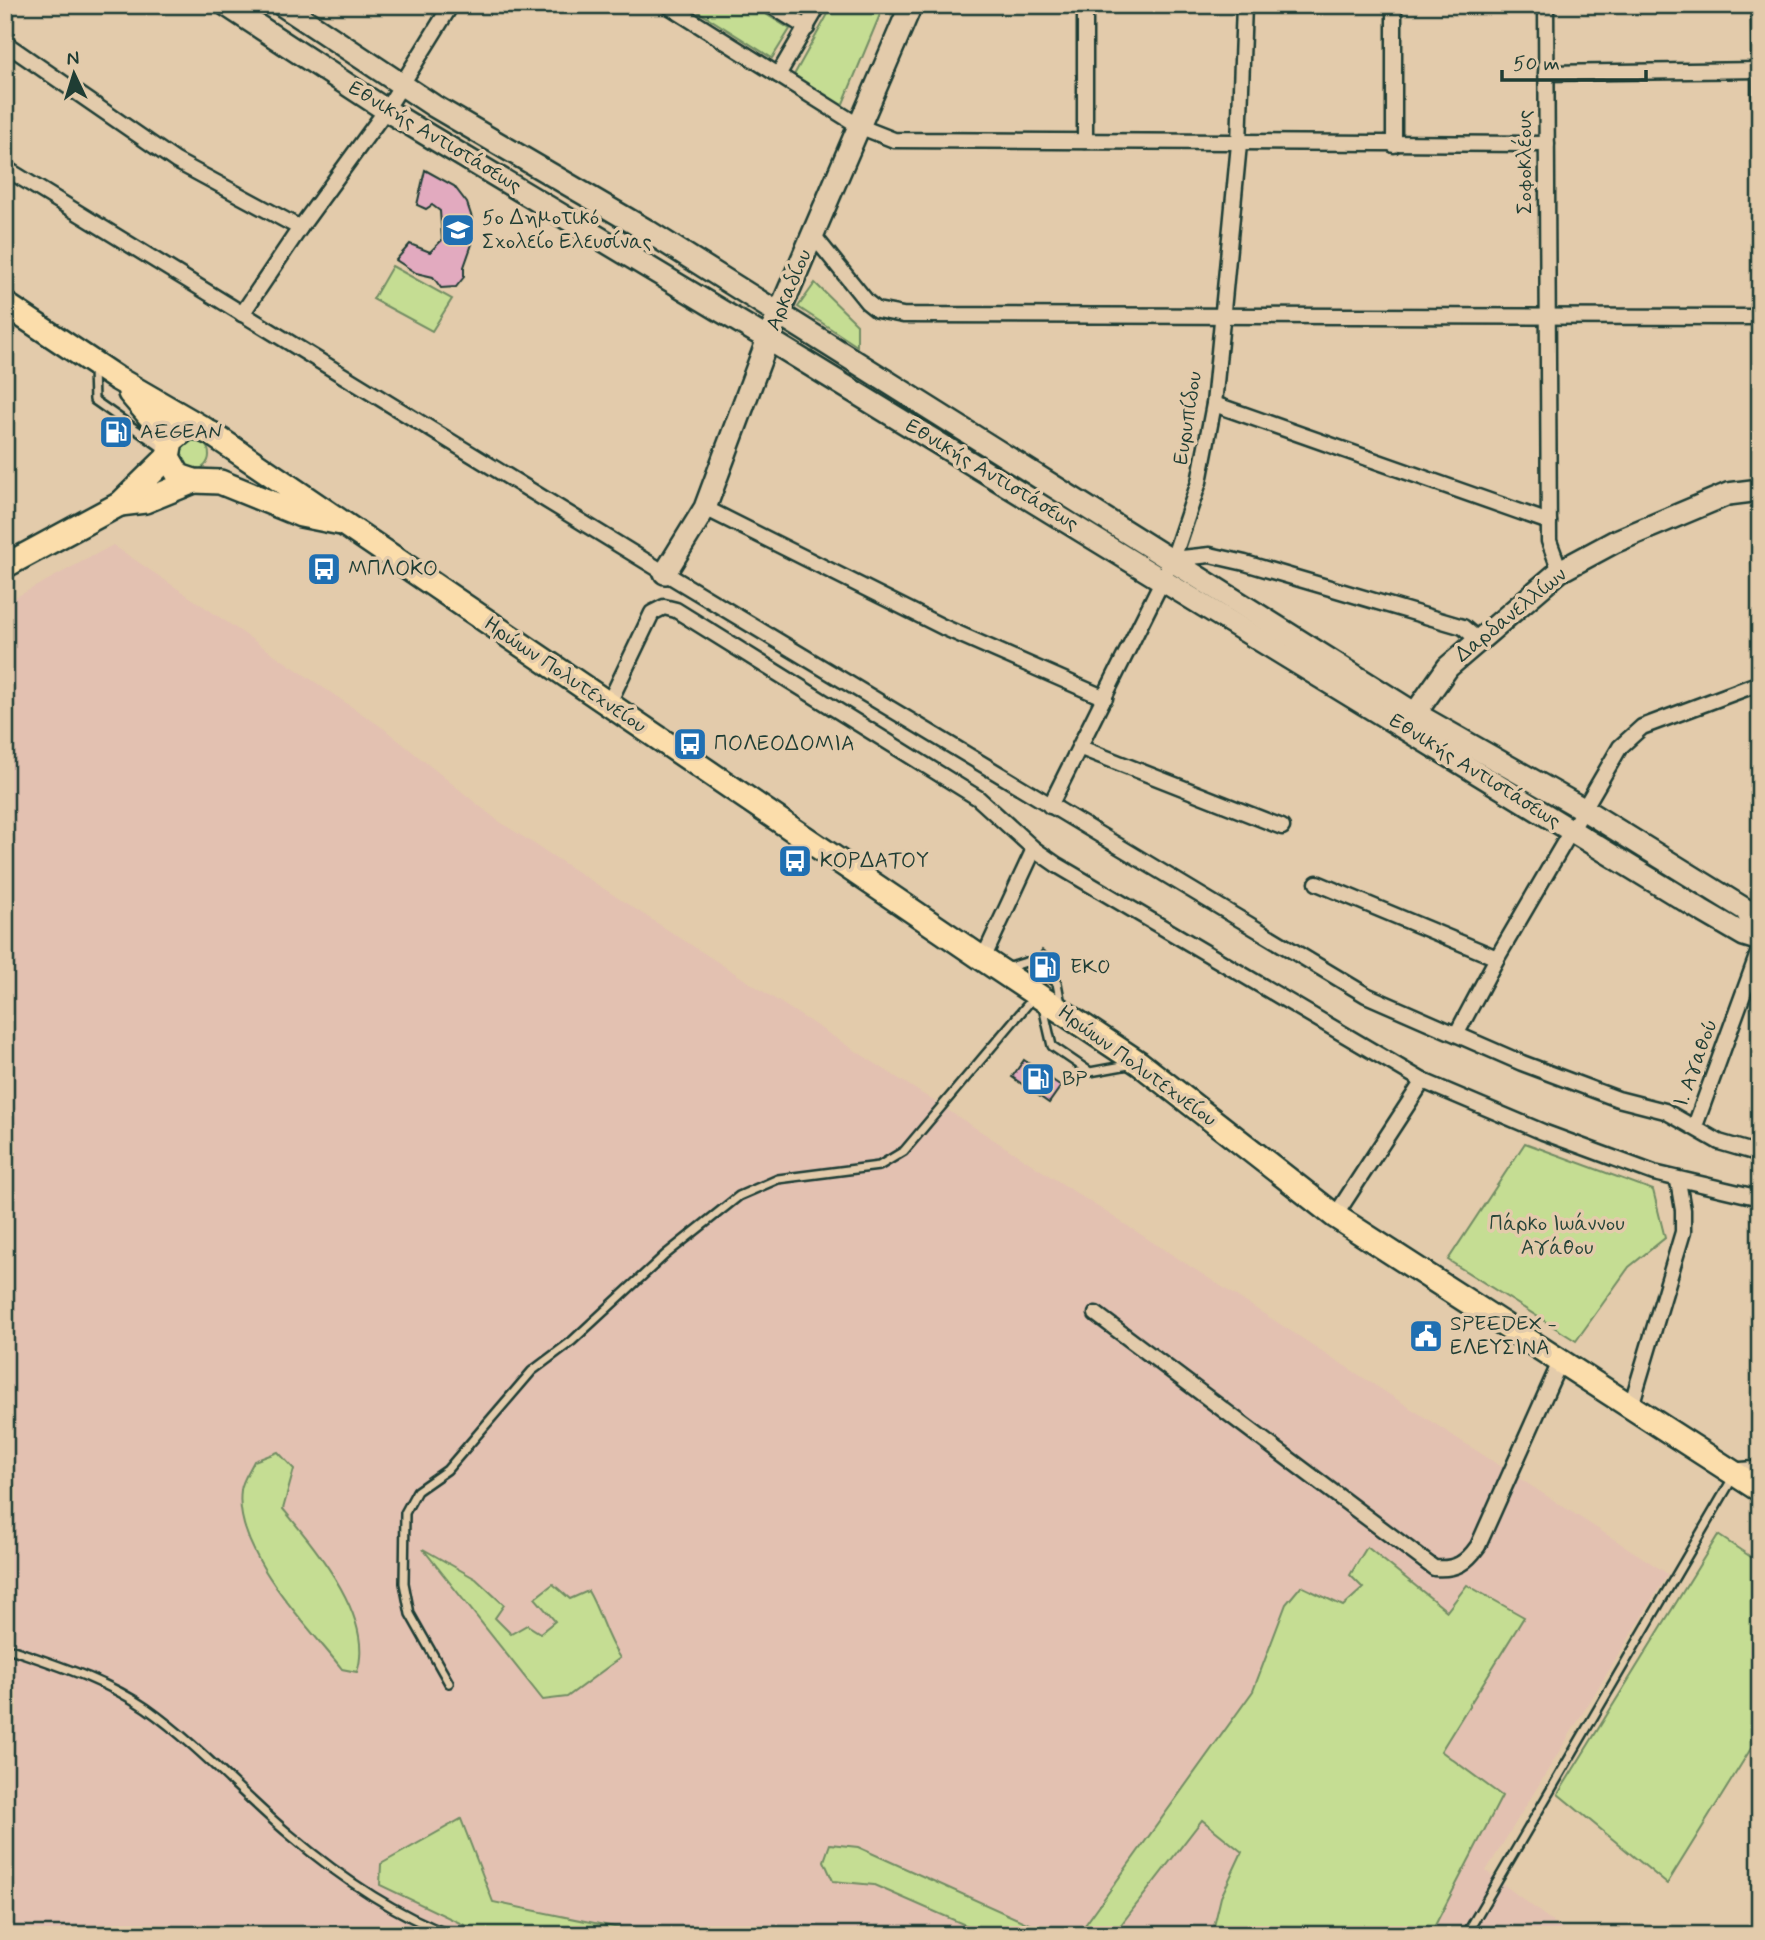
<svg xmlns="http://www.w3.org/2000/svg" width="1765" height="1940" viewBox="0 0 1765 1940" font-family="Mynerve,sans-serif">
  <style>
    .built { fill: #e3c1b1 }
    .green { fill: #c5dd93; stroke: #728d64; stroke-width: 2 }
    .building { fill: #e2aabf; stroke: #1f3d34; stroke-width: 2 }
    .lines { fill: none; stroke-linecap: round; stroke-linejoin: round }
    .lane-casing { stroke: #1f3d34; stroke-width: 12 }
    .street-casing { stroke: #1f3d34; stroke-width: 19 }
    .secondary-casing { stroke: #1f3d34; stroke-width: 26 }
    .primary-casing { stroke: #1f3d34; stroke-width: 28 }
    .lane { stroke: #e3cbab; stroke-width: 7 }
    .street { stroke: #e3cbab; stroke-width: 14 }
    .secondary { stroke: #e3cbab; stroke-width: 21 }
    .primary { stroke: #fbddab; stroke-width: 23 }
    .labels { text-anchor: middle; dominant-baseline: central; stroke-width: 7; stroke-linejoin: round; paint-order: stroke }
    .street-label { font-size: 21px; fill: #1f3d34; stroke: #e3cbab }
    .poi-label { font-size: 21px; fill: #1f3d34; stroke: #e3cbab; text-anchor: start }
    .park-label { font-size: 21px; fill: #274539; stroke: #e3cbab }
  </style>
  <rect width="100%" height="100%" fill="#e3cbab"/>
  <filter id="ink" filterUnits="userSpaceOnUse"><feTurbulence type="fractalNoise" baseFrequency=".0143" numOctaves="2"/><feDisplacementMap in="SourceGraphic" scale="14" xChannelSelector="R" yChannelSelector="G"/><feConvolveMatrix kernelMatrix="1 2 1 2 8 2 1 2 1" color-interpolation-filters="sRGB"/></filter>
  <g filter="url(#ink)">
    <!-- built -->
    <path class="built" d="M113,545L383,728L497,820L1668,1574L1486,1871L1570,1935H5V603Z"/>
    <!-- green -->
    <g class="green">
      <path d="M688,5H751L790,29L772,58Z"/>
      <path d="M833,5H884L842,106L794,75Z"/>
      <path d="M392,266L452,299L432,331L373,299Z"/>
      <path d="M815,283L857,324V346L798,307Z"/>
      <circle cx="194" cy="455" r="15"/>
      <path d="M1525,1143L1653,1190L1665,1238L1629,1267L1576,1341L1448,1260Z"/>
      <path d="M278,1452L294,1469L283,1509C316,1549 375,1618 357,1672L342,1669C306,1623 233,1552 241,1490C242,1480 250,1470 254,1461Z"/>
      <path d="M1718,1535L1760,1563V1734L1667,1884L1558,1794Z"/>
      <path d="M1367,1547L1447,1611L1467,1585L1524,1617L1441,1751L1502,1796L1430,1935H1212L1221,1897L1242,1852L1202,1820L1113,1935H1078L1253,1691L1286,1604L1301,1586L1343,1606L1363,1588L1350,1575Z"/>
      <path d="M423,1549L476,1579L504,1605L495,1618L511,1634L527,1625L540,1633L555,1621L535,1598L553,1584L570,1599L588,1591C601,1613 605,1637 620,1658L567,1697L543,1700Z"/>
      <path d="M461,1819L493,1902L653,1935H485L380,1885L381,1864Z"/>
      <path d="M830,1844L858,1847L1053,1935H988L874,1885L833,1881L824,1861Z"/>
    </g>
    <!-- building -->
    <g class="building">
      <path d="M425,170L454,186L467,203L472,218V244L464,267V277L456,287L441,288L433,277L416,273L396,260L410,244L430,252L442,240L440,211L432,205L426,209L417,205Z"/>
      <path d="M120,414L133,426L120,440L106,428Z"/>
      <path d="M1042,950L1060,962L1045,984L1027,971Z"/>
      <path d="M1024,1060L1061,1086L1049,1103L1012,1077Z"/>
    </g>
    <g class="lines">
      <!-- lane casing -->
      <g class="lane-casing">
        <g id="lane">
          <path d="M93,370L94,400L165,450"/>
          <path d="M1004,969L1026,962L1031,965"/>
          <path d="M1049,977L1057,983L1061,1004"/>
          <path d="M1043,1007L1052,1046L1090,1072L1134,1064"/>
          <path d="M5,1647C53,1664 104,1679 146,1708C198,1745 241,1793 289,1834C336,1874 394,1914 451,1935"/>
          <path d="M449,1683L410,1614L404,1583L405,1513L417,1491L447,1470L532,1371L572,1341L665,1255L739,1196L778,1179L879,1166L904,1151L1033,998"/>
          <path d="M1466,1935L1734,1476"/>
        </g>
      </g>
      <!-- street casing -->
      <g class="street-casing">
        <g id="street">
          <path d="M667,5L861,127L894,140L1547,144"/>
          <path d="M770,5L807,28"/>
          <path d="M1085,5V141"/>
          <path d="M1394,5V145"/>
          <path d="M1546,5L1549,541L1560,571"/>
          <path d="M1759,5L1760,105"/>
          <path d="M5,43L176,161L300,228"/>
          <path d="M1546,73L1760,70"/>
          <path d="M778,75L819,5"/>
          <path d="M5,168L665,573L1366,995L1522,1063L1618,1099L1665,1111L1719,1142L1760,1154"/>
          <path d="M813,235L867,302L877,310L903,315L1760,317"/>
          <path d="M242,314L300,228L386,110L451,5"/>
          <path d="M1214,404L1549,522"/>
          <path d="M705,508L943,627L1105,698"/>
          <path d="M1173,559L1210,555L1245,563L1463,627L1477,639"/>
          <path d="M608,705L652,613L664,607L676,610L978,798L1034,849L1057,865L1423,1081L1543,1132L1654,1173L1760,1198"/>
          <path d="M1081,748L1282,827"/>
          <path d="M1050,806L1173,559L1199,482L1214,404L1239,144L1244,5"/>
          <path d="M1317,883L1497,958"/>
          <path d="M983,959L1034,849"/>
          <path d="M1457,1033L1497,958L1620,747L1642,727L1760,683"/>
          <path d="M1695,1126L1760,948"/>
          <path d="M1335,1216L1423,1081"/>
          <path d="M1096,1314L1434,1568C1456,1570 1466,1563 1478,1546L1560,1362"/>
          <path d="M1631,1406L1683,1232V1210L1678,1181"/>
        </g>
      </g>
      <!-- secondary casing -->
      <g class="secondary-casing">
        <g id="secondary">
          <path d="M226,5L386,110L768,339L1701,910L1744,935L1760,940"/>
          <path d="M282,5L434,106L646,230L1414,713L1583,809L1746,910L1760,936"/>
          <path d="M665,573L705,508L768,339L911,5"/>
          <path d="M1407,725L1448,667L1560,571L1614,542L1728,494L1760,490"/>
          <path d="M1735,1474L1760,1472"/>
        </g>
      </g>
      <!-- primary casing -->
      <g class="primary-casing">
        <g id="primary">
          <path d="M5,304L116,378L204,429"/>
          <path d="M130,393L171,441"/>
          <path d="M120,504L145,501L194,481"/>
          <path d="M341,523L301,515L220,482L194,481L179,476L168,457L171,441L187,428L197,427L212,434L983,959L1139,1063L1335,1216L1760,1490"/>
          <path d="M5,566L120,504L168,457"/>
        </g>
      </g>
      <!-- lane -->
      <use href="#lane" class="lane"/>
      <!-- street -->
      <use href="#street" class="street"/>
      <!-- secondary -->
      <use href="#secondary" class="secondary"/>
      <!-- primary -->
      <use href="#primary" class="primary"/>
    </g>
  </g>
  <!-- icons -->
  <defs>
    <g id="school-square" transform="scale(1.75)"><rect x="-9" y="-9" width="18" height="18" rx="4" fill="#1f6fb2" stroke="#e3cbab"/><path d="M0-5L7-2L0 1L-7-2ZM-4 1L0 2.5L4 1V4Q0 6-4 4Z" fill="#fff"/></g>
    <g id="fuel-square" transform="scale(1.75)"><rect x="-9" y="-9" width="18" height="18" rx="4" fill="#1f6fb2" stroke="#e3cbab"/><path d="M-5.5-6h7V0h2V4h1.3V-2.5L3-4.5l.8-.8L6-3V5H2.5V1h-1V6h-7ZM-4.2-4.7v3.2H.2V-4.7Z" fill="#fff"/></g>
    <g id="bus-square" transform="scale(1.75)"><rect x="-9" y="-9" width="18" height="18" rx="4" fill="#1f6fb2" stroke="#e3cbab"/><path d="M-5-6H5V4H4V6H2V4H-2V6H-4V4H-5ZM-3.5-4V0h7V-4ZM-3.5 1.2v1.5H-2V1.2ZM2 1.2v1.5H3.5V1.2Z" fill="#fff"/></g>
    <g id="civic-square" transform="scale(1.75)"><rect x="-9" y="-9" width="18" height="18" rx="4" fill="#1f6fb2" stroke="#e3cbab"/><path d="M-.6-6.5H3V-4.5H.6V-3L4-1V1h2V6H-6V1h2V-1L-.6-3ZM-1.2 2.5V6h2.4V2.5Z" fill="#fff"/></g>
  </defs>
  <g fill-rule="evenodd">
    <use href="#school-square" x="458" y="230"/>
    <use href="#fuel-square" x="116" y="432"/>
    <use href="#bus-square" x="324" y="569"/>
    <use href="#bus-square" x="690" y="744"/>
    <use href="#bus-square" x="795" y="861"/>
    <use href="#fuel-square" x="1045" y="967"/>
    <use href="#fuel-square" x="1038" y="1079"/>
    <use href="#civic-square" x="1426" y="1336"/>
  </g>
  <g class="labels">
    <!-- street labels -->
    <g class="street-label">
      <text transform="translate(435 137) rotate(31)">Εθνικής Αντιστάσεως</text>
      <text transform="translate(1525 162) rotate(-90)">Σοφοκλέους</text>
      <text transform="translate(789 290) rotate(-67)">Αρκαδίου</text>
      <text transform="translate(1188 418) rotate(-81)">Ευρυπίδου</text>
      <text transform="translate(992 475) rotate(31)">Εθνικής Αντιστάσεως</text>
      <text transform="translate(1511 615) rotate(-39)">Δαρδανελλίων</text>
      <text transform="translate(565 675) rotate(34)">Ηρώων Πολυτεχνείου</text>
      <text transform="translate(1475 771) rotate(32)">Εθνικής Αντιστάσεως</text>
      <text transform="translate(1696 1063) rotate(-70)">Ι. Αγαθού</text>
      <text transform="translate(1137 1066) rotate(36)">Ηρώων Πολυτεχνείου</text>
    </g>
    <!-- poi labels -->
    <g class="poi-label">
      <text x="482" y="218">5ο Δημοτικό<tspan x="482" dy="24">Σχολείο Ελευσίνας</tspan></text>
      <text x="140" y="432">AEGEAN</text>
      <text x="348" y="569">ΜΠΛΟΚΟ</text>
      <text x="714" y="744">ΠΟΛΕΟΔΟΜΙΑ</text>
      <text x="820" y="861">ΚΟΡΔΑΤΟΥ</text>
      <text x="1070" y="967">EKO</text>
      <text x="1062" y="1079">BP</text>
      <text x="1450" y="1324">SPEEDEX -<tspan x="1450" dy="24">ΕΛΕΥΣΙΝΑ</tspan></text>
    </g>
    <!-- park labels -->
    <g class="park-label">
      <text x="1557" y="1224">Πάρκο Ιωάννου<tspan x="1557" dy="24">Αγάθου</tspan></text>
    </g>
  </g>
  <!-- margin -->
  <rect width="1765" height="1940" fill="none" stroke="#e3cbab" stroke-width="28"/>
  <rect x="14" y="14" width="1737" height="1912" fill="none" stroke="#1f3d34" stroke-width="2.5" filter="url(#ink)"/>
  <!-- north arrow -->
  <g transform="translate(74 74) rotate(356)" stroke="#e3cbab" stroke-width="5" paint-order="stroke">
  <path d="M0-5L12 26L0 18L-12 26Z" fill="#1f3d34"/>
  <text y="-10" font-size="19" font-weight="bold" text-anchor="middle" fill="#1f3d34">N</text>
  </g>
  <!-- scale -->
  <path d="M1502 70v10h144v-10" fill="none" stroke="#1f3d34" stroke-width="3.5"/>
  <text x="1513" y="70" font-size="21" fill="#1f3d34" stroke="#e3cbab" stroke-width="5" paint-order="stroke">50 m</text>
</svg>
